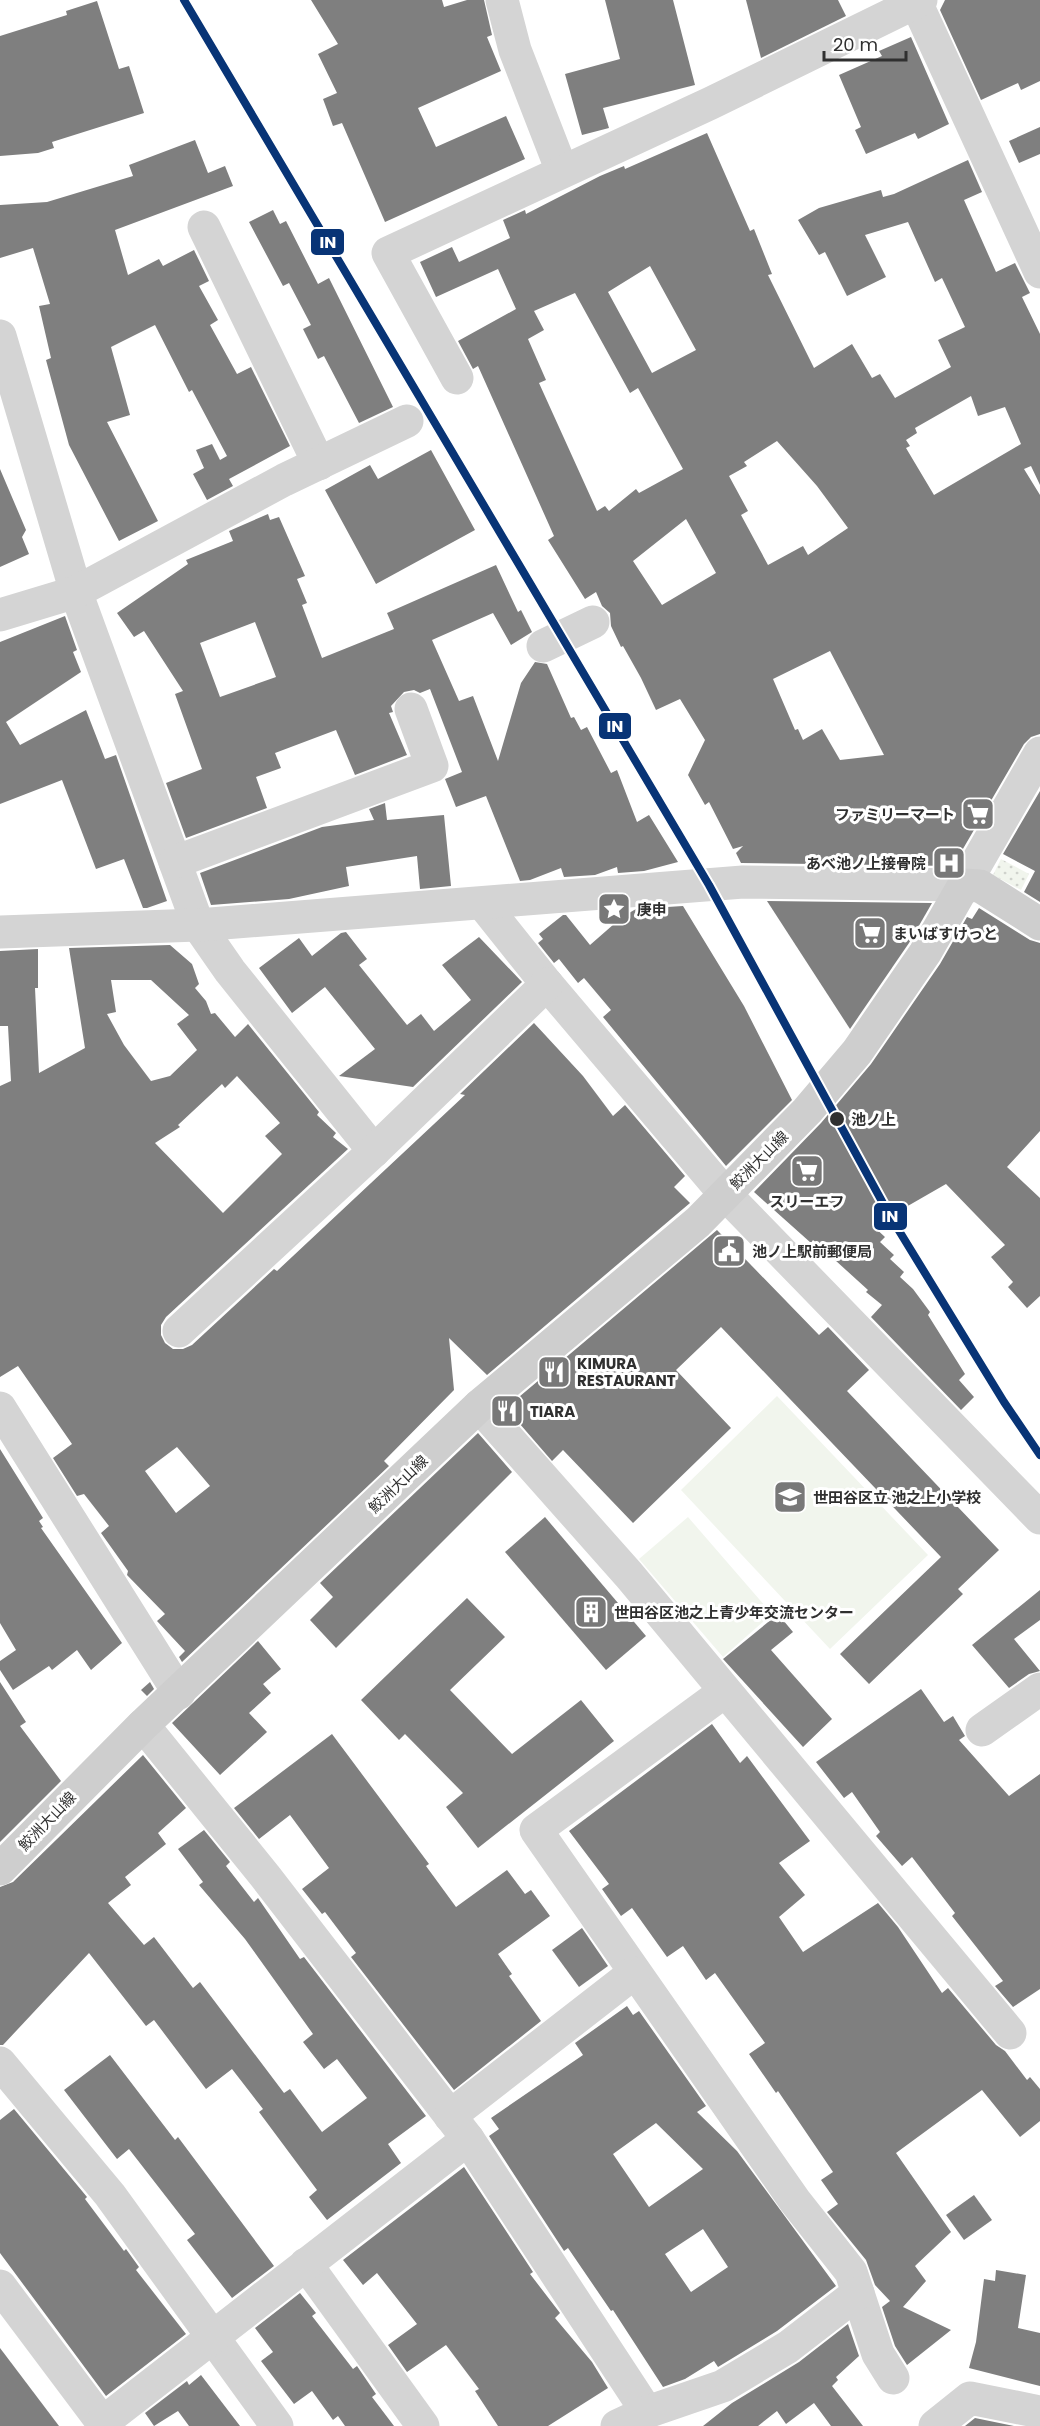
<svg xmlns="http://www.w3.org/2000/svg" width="1040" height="2426" viewBox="0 0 1040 2426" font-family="Poppins,'Noto Sans JP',sans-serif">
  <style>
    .grass { fill: url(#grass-dots) }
    .pitch { fill: #f1f5ed }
    .building { fill: #7f7f7f; fill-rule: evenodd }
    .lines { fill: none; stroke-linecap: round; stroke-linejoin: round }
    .street { stroke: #d4d4d4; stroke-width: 33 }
    .secondary { stroke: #cecece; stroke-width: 33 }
    .rail-1-casing { stroke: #fff; stroke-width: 12 }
    .rail-1 { stroke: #083476; stroke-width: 8 }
    .stop-dot { fill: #303030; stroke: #fff; stroke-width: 2 }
    .labels { text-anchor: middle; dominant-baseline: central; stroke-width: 6; stroke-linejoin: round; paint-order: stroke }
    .poi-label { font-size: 15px; font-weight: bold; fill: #303030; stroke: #fff; text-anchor: start }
    .stop-label { font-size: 15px; font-weight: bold; fill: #303030; stroke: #fff; text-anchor: start }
    .street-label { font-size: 15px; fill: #303030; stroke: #fff }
    .line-badge { stroke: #fff; stroke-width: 2 }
    .badge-label { font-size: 16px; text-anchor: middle; font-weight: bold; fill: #fff }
  </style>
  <defs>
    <pattern id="grass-dots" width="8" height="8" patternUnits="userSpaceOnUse" patternTransform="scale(1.5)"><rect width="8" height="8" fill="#f1f5ed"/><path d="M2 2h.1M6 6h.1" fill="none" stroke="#cfd2cc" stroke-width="1.8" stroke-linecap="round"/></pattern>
  </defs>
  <rect width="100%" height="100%" fill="#fff"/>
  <!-- grass -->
  <path class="grass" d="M1001,859L1029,874L1021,890L993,875Z"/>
  <!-- pitch -->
  <g class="pitch">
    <path d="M777,1396L928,1555L830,1649L681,1490Z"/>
    <path d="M688,1517L772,1614L723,1657L639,1559Z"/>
  </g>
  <!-- building -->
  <g class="building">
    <path d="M311,0H442L444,7L467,0H484L492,35L487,37L501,71L418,108L436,147L506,116L525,159L385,222L342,123L333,126L323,99L337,93L318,54L338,44Z"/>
    <path d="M605,0H673L695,85L603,108L609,128L582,135L565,74L620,59Z"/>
    <path d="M746,0H838L846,16L761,58Z"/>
    <path d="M945,0H1040V81L1021,90L1018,83L981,100L940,10Z"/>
    <path d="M97,1L119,69L129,66L144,113L52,142L54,148L38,153L0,156V36L67,15L66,11Z"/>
    <path d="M911,37L949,124L918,139L915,133L866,154L855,130L861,127L839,75L882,56L879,51Z"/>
    <path d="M1040,127V154L1019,163L1009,141Z"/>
    <path d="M707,133L750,231L754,229L772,274L768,275L814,368L852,344L872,378L880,374L895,398L951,367L938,340L965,327L942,278L935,282L908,222L865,235L886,277L847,296L825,252L819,255L798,220L819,208L881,190L883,197L894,194L968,160L982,192L964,200L996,272L1015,263L1030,293L1022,297L1040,334V485L1031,466L1024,469L1040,495V734L1031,737L1024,744L953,866L741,863L736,853L743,846L733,849L709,802L705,805L688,775L705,740L680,699L656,710L641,678L623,646L621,647L611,626L610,613L602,606L596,592L585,599L548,540L554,536L478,366L473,369L458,341L516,309L498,269L436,297L420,262L452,247L459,262L510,238L503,220L525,210L526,214L600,176L624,166L625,169ZM650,266L696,350L652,373L608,292ZM575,293L630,393L638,388L683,469L639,493L636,489L609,511L605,506L597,511L539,383L546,380L528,339L544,330L534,311ZM971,396L978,416L1005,407L1021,444L934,495L906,448L910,446L906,440L917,433L915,428ZM777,441L817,486L848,528L808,555L803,546L768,565L741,515L748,511L729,476L747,466L744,462ZM686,519L716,573L662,605L633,561ZM830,651L884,755L840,760L822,729L803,740L798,729L795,730L773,679Z"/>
    <path d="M195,140L208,173L225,166L233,186L115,230L128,275L159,259L163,266L194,250L209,281L199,286L218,320L210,325L237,374L251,367L290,446L229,479L233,486L207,500L193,474L204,468L196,450L212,444L220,460L227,456L192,390L189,392L155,325L111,347L130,415L107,422L158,521L119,541L69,445L46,360L51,358L39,306L50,304L33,248L0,258V205L47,202L133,176L129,165Z"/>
    <path d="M273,210L280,224L286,221L318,284L329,278L393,407L359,423L324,356L318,359L303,329L311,325L289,283L283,286L249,222Z"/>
    <path d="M431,450L475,530L376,584L325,490L370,465L378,479Z"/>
    <path d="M0,469L26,530L22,537L29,554L0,567Z"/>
    <path d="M268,514L270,520L279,517L305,576L297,579L307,603L302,605L322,658L394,629L387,613L496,565L518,612L521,610L532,632L511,645L493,613L432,640L459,701L473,696L498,761L521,683L535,662L547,664L571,718L574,717L581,730L587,727L611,773L617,770L637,822L649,815L678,862L644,871L618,873L617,867L595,875L564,877L561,868L530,880L520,881L486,796L456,807L445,779L462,772L430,689L420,693L414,690L404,692L391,706L393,712L389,713L407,755L355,775L336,730L275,753L281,768L256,777L267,808L186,838L166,783L202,769L175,694L183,691L144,631L134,637L117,613L188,564L186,560L233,541L229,531ZM255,622L276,677L220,697L200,643Z"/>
    <path d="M65,616L77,650L73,652L81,672L6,722L20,745L86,710L105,759L116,755L167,901L147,908H143L124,859L96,869L62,780L0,804V642Z"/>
    <path d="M1040,791V902L1024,892L1035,871L1003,854Z"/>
    <path d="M385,803L387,820L444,815L451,886L420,889L417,856L346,867L349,886L289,899L211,905L200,873L322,827L374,820L369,809Z"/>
    <path d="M767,901L932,903L909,943L850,1029Z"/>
    <path d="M683,906L744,1006L792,1100L726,1166L603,1017L611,1010L584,978L578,983L559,959L554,963L538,943L543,939L539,934L563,915H566L590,945L622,917L636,909Z"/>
    <path d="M979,908L1030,940L1040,943V1131L1007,1167L1040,1198V1296L1027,1308L1008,1287L1013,1282L991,1257L1005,1245L946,1184L873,1226L885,1237L880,1242L894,1255L890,1259L904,1272L900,1277L913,1289L930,1312L928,1315L965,1374L959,1380L974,1397L961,1410L871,1317L882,1305L866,1292L868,1290L813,1240L811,1243L754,1192L821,1123L871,1064L940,964L967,917L972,919Z"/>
    <path d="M346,932L367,959L359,965L407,1025L421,1014L434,1031L471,1000L442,965L479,937L522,982L413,1087L339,1076L375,1049L325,987L292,1013L259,968L299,938L312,956L341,933Z"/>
    <path d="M170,945L192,964L199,984L195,988L206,1001L211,1014L215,1013L235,1037L248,1024L319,1112L317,1115L336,1133L333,1137L348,1149L166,1317L161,1325V1335L165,1343L173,1349H183L192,1345L274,1269L277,1271L465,1095L460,1094L534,1023L583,1076L613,1116L625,1105L685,1176L674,1187L690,1203L487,1375L449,1338L454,1390L384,1461L389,1466L182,1662L179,1657L185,1651L157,1621L165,1614L127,1575L128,1571L101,1533L109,1526L84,1494L77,1496L53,1458L72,1444L18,1366L0,1377V1086L11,1081L8,1026H0V951L38,949V988H35L39,1073L85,1048L69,948ZM111,980H151L189,1015L177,1024L197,1050L170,1076L151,1081L124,1045L107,1014L116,1012ZM237,1076L280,1123L265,1136L282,1154L223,1213L155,1143L180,1127L178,1125L222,1084L225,1088ZM177,1447L210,1486L176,1513L145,1471Z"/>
    <path d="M717,1230L819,1335L828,1327L869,1370L847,1391L999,1550L958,1589L963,1594L869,1684L840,1654L941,1557L721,1327L676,1370L731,1428L633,1523L563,1450L552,1461L506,1408Z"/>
    <path d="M478,1433L512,1472L336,1648L310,1620L333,1597L320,1583Z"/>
    <path d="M0,1449L43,1518L39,1521L43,1527L41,1528L122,1643L91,1670L77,1650L52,1670L49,1666L13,1690L0,1670V1661L16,1650L0,1623Z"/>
    <path d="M545,1517L646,1636L606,1670L505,1552Z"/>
    <path d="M1040,1590V1620L1014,1639L1040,1671L1029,1674L1009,1688L972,1645Z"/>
    <path d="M467,1598L505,1637L450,1690L512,1754L581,1700L614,1741L478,1848L446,1807L463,1793L405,1734L399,1740L361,1700Z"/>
    <path d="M778,1614L793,1632L771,1650L832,1719L803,1747L723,1659Z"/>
    <path d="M258,1641L281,1669L263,1684L271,1693L249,1713L267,1732L220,1775L172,1723Z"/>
    <path d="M0,1682L26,1722L20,1726L61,1781L0,1842Z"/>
    <path d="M150,1682L154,1689L147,1696L141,1690Z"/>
    <path d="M921,1689L944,1722L953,1716L965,1736L959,1740L1009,1796L1040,1774V1989L1013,2007L995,1986L1003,1981L952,1916L955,1913L912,1857L902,1866L876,1836L880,1832L852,1792L844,1798L816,1762Z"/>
    <path d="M712,1724L740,1763L747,1756L810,1841L779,1863L805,1895L779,1917L803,1952L878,1903L898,1927L942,1993L948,1988L996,2045L1005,2051L1027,2080L1030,2077L1040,2089V2121L1020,2137L982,2090L896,2153L951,2232L915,2266L926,2281L903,2307L951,2330L907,2365L895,2346L882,2307L890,2301L875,2285L866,2260L827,2212L838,2204L821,2180L833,2172L778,2091L776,2093L749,2054L765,2043L715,1973L706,1980L683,1946L667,1957L632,1908L621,1916L602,1889L609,1884L569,1831Z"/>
    <path d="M332,1734L429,1864L426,1866L456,1907L507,1870L525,1894L531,1890L550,1916L498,1954L512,1974L509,1976L541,2021L454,2090L351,1957L356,1953L325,1912L322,1914L302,1889L329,1868L290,1815L259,1839L234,1808Z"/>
    <path d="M143,1755L186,1808L158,1833L166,1844L125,1877L131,1885L108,1903L144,1945L154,1937L193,1988L200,1982L284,2093L290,2089L322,2132L367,2098L337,2059L324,2069L303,2042L313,2034L245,1939L199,1885L203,1882L178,1849L204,1830L230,1862L226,1866L254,1902L258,1898L300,1959L304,1957L426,2116L388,2144L401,2163L327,2220L309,2197L317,2190L259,2112L263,2109L232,2069L206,2089L154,2020L146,2026L89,1953L3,2045H0V1887L13,1882Z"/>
    <path d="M582,1928L608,1966L579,1987L552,1950Z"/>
    <path d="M627,2006L633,2015L639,2011L706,2106L697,2112L737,2151L836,2286L777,2331L718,2367L714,2361L685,2379L663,2387L613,2310L611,2311L568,2248L564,2251L489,2136L499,2129L491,2118L583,2055L575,2043ZM656,2123L703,2169L649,2207L613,2154ZM703,2229L728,2267L691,2292L665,2254Z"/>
    <path d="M110,2055L175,2140L178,2137L274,2266L232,2298L187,2240L195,2234L129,2149L117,2159L64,2090Z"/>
    <path d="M14,2109L87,2197L85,2199L124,2251L126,2249L139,2267L136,2270L186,2334L106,2396L0,2253V2120Z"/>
    <path d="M464,2167L533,2272L530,2274L560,2313L555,2318L592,2362L608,2388L548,2426H498L475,2391L479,2389L446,2345L407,2372L388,2345L417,2324L377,2273L363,2285L343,2260Z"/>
    <path d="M974,2195L992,2220L964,2240L946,2215Z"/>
    <path d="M996,2270L1026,2275L1018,2328L1040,2333V2386L969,2368L976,2342L984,2279L995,2281Z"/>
    <path d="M300,2293L316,2313L312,2316L353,2369L357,2366L376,2394L372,2397L394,2426H345L338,2416L333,2420L312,2391L294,2404L261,2361L273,2352L255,2328Z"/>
    <path d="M848,2324L859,2356L836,2377L838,2380L832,2386L863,2426H831L814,2403L786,2424L777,2411L758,2426H703L732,2403L799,2362Z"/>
    <path d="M0,2348L59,2426H0Z"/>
    <path d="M201,2375L240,2426H189L178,2411L154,2426L145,2413L187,2381L189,2385Z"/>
    <path d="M975,2418L1014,2426H965Z"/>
  </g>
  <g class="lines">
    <!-- street -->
    <g class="street">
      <path d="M502,0L515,50L562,171"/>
      <path d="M915,0L1040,272"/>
      <path d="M204,227L319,464"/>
      <path d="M0,336L76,592L198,925L230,971L374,1151"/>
      <path d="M457,378L388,253L711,103L921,0"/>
      <path d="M0,615L76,592L284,480L407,421"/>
      <path d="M543,646L593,622"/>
      <path d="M175,862L432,766L411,709"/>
      <path d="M483,904L547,984L725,1194L1040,1518"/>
      <path d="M0,932L198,925L743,882L964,885L1040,753"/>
      <path d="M179,1331L374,1151L547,984"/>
      <path d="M479,1406L629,1575L1010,2033"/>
      <path d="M0,1408L179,1693"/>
      <path d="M724,1692L536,1830L795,2201L851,2272L878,2354L893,2378"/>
      <path d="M143,1725L265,1876L468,2139L647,2412"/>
      <path d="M982,1730L1040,1689"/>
      <path d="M0,2063L110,2195L277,2426"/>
      <path d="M450,2116L634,1973"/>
      <path d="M306,2264L423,2426"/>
      <path d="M0,2286L105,2426"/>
      <path d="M102,2423L468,2139"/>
      <path d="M617,2426L647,2412L723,2386L788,2347L858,2293"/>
      <path d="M935,2426L970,2398L1040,2412"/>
    </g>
    <!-- secondary -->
    <path class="secondary" d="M0,1869L143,1725L479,1406L698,1222L807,1111L857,1052L925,953L964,885L980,886L1040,924"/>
    <!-- rail-1 casing -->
    <g class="rail-1-casing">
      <path id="rail-1" d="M184,0L709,885L890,1216L1004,1402L1040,1455"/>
    </g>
    <!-- rail-1 -->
    <use href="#rail-1" class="rail-1"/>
  </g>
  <!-- icons -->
  <defs>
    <g id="supermarket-square" transform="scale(1.725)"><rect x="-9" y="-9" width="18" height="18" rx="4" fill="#787878" stroke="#fff"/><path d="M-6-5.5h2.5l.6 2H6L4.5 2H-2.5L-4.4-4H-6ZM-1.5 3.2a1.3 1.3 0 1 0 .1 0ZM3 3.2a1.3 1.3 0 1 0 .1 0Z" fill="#fff"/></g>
    <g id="hospital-square" transform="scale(1.725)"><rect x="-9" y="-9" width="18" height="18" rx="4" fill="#787878" stroke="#fff"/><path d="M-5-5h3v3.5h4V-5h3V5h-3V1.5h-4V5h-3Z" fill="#fff"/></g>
    <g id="sight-square" transform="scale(1.725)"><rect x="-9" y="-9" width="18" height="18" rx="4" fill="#787878" stroke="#fff"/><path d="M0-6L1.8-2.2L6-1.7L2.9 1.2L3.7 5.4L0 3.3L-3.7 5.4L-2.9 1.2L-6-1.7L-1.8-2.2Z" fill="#fff"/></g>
    <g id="civic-square" transform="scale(1.725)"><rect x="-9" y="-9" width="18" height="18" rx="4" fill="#787878" stroke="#fff"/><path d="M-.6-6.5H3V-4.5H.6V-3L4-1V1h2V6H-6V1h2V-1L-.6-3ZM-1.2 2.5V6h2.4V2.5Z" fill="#fff"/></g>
    <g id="restaurant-square" transform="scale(1.725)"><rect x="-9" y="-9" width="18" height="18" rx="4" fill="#787878" stroke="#fff"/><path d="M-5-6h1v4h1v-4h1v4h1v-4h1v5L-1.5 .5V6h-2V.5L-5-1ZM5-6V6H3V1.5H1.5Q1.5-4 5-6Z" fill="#fff"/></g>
    <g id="school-square" transform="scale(1.725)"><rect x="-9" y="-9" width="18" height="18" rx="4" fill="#787878" stroke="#fff"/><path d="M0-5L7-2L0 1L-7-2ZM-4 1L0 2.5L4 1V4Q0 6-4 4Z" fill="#fff"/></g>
    <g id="building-square" transform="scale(1.725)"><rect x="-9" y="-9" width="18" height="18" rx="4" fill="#787878" stroke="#fff"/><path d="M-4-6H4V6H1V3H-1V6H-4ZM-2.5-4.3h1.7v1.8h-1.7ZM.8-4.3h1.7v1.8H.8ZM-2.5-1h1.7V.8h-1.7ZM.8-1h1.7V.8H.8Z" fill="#fff"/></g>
  </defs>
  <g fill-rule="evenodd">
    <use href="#supermarket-square" x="978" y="814"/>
    <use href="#hospital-square" x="949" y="863"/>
    <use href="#sight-square" x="614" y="909"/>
    <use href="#supermarket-square" x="870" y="933"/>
    <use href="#supermarket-square" x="807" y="1171"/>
    <use href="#civic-square" x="729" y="1251"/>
    <use href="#restaurant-square" x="554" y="1372"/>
    <use href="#restaurant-square" x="507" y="1411"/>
    <use href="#school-square" x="790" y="1497"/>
    <use href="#building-square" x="591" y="1612"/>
  </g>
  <!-- markers -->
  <circle class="stop-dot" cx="837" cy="1119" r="8"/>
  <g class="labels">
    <!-- poi labels -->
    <g class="poi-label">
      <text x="955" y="814" text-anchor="end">ファミリーマート</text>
      <text x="926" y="863" text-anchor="end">あべ池ノ上接骨院</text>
      <text x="637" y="909">庚申</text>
      <text x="893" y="933">まいばすけっと</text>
      <text x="807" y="1201" text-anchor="middle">スリーエフ</text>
      <text x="752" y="1251">池ノ上駅前郵便局</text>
      <text x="577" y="1363">KIMURA<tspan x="577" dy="17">RESTAURANT</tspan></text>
      <text x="530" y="1411">TIARA</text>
      <text x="813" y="1497">世田谷区立 池之上小学校</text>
      <text x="614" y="1612">世田谷区池之上青少年交流センター</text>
    </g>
    <!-- stop labels -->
    <g class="stop-label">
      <text x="851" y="1119">池ノ上</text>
    </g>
    <!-- street labels -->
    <g class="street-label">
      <text transform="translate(759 1160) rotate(-45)">鮫洲大山線</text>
      <text transform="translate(398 1484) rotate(-44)">鮫洲大山線</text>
      <text transform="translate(47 1821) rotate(-46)">鮫洲大山線</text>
    </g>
  </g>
  <g class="line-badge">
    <rect x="310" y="228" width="35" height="28" rx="6" fill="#083476"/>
    <rect x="598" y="712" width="34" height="28" rx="6" fill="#083476"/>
    <rect x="873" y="1202" width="35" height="29" rx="6" fill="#083476"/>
  </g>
  <g class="badge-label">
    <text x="328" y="248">IN</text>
    <text x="615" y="732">IN</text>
    <text x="890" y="1222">IN</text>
  </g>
  <!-- scale -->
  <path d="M824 51v9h82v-9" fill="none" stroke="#303030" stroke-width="3"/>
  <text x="833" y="51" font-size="18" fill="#303030" stroke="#ffffff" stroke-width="4.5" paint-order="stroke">20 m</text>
</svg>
